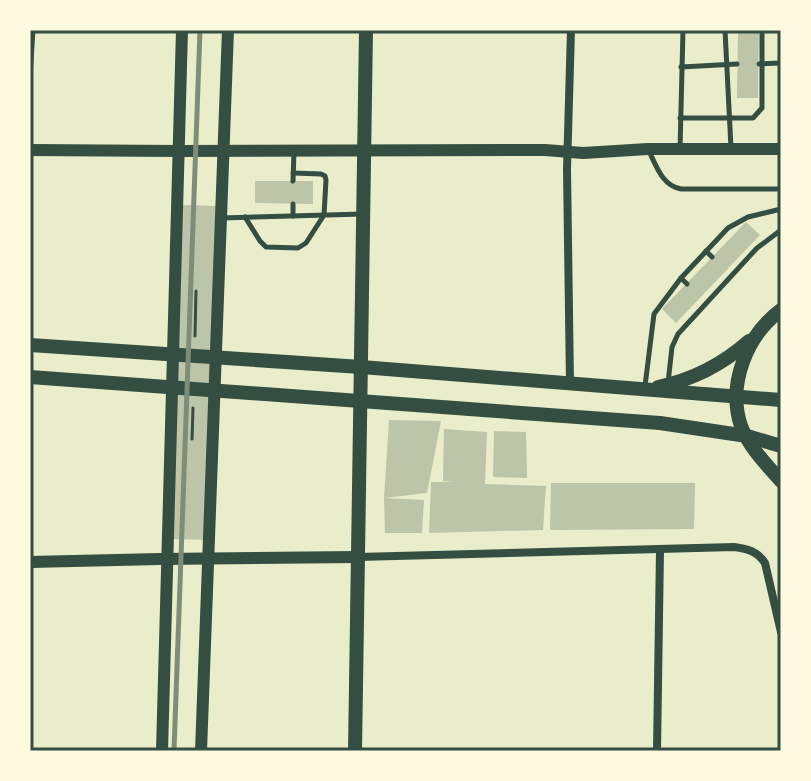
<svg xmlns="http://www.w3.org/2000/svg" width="811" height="781" viewBox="0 0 811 781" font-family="Karla,sans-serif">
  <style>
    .building { fill: #bcc5a7 }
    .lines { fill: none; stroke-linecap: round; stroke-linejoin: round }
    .path { stroke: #344e41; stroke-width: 3 }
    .service { stroke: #344e41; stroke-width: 5 }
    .minor { stroke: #344e41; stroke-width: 8 }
    .tertiary { stroke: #344e41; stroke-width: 12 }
    .secondary { stroke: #344e41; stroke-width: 14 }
    .primary { stroke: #344e41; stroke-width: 14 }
    .rail { stroke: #7c8e77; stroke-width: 5 }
    .neatline { fill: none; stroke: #344e41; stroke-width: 3 }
  </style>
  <rect width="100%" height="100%" fill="#e9edc9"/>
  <!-- building -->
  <g class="building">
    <path d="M738,30H759L758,98H737Z"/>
    <path d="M255,181H313V204L255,203Z"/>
    <path d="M180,205L216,206L207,540L171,539Z"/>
    <path d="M746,222L760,235L676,323L662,309Z"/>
    <path d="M389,420L441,421L427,493L384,498L424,500L422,533H385L384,498Z"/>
    <path d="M444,429L487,432L485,484L546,486L543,530L429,533L431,482H453L443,481Z"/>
    <path d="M494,431L526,432L527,478L493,477Z"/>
    <path d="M551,483H695L694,529L550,530Z"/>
  </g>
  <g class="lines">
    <!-- path -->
    <g class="path">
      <path d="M30,92L34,30"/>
      <path d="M195,336L196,291"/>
      <path d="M192,439L193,408"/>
    </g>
    <!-- service -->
    <g class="service">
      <path d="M725,30L731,148"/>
      <path d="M759,64L781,63"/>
      <path d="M681,67L737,64"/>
      <path d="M680,118H753L762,108V30"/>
      <path d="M648,149C656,165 662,186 681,189H781"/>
      <path d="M680,149L683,30"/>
      <path d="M293,181L294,152"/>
      <path d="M293,216V204"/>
      <path d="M245,217L260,241L266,247L298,248L306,243L324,215L326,180L325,176L321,174L293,173"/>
      <path d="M221,218L363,214"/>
      <path d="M706,251L712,257"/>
      <path d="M681,278L687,284"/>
      <path d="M668,383L672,347L678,334L757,248L781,230"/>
      <path d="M645,386L654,314L681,278L728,228L748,217L781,209"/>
    </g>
    <!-- minor -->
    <g class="minor">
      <path d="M570,384L567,169L571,30"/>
      <path d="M358,557L734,547C748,549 757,551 765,563L781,632"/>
      <path d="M657,751L660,550"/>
    </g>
    <!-- tertiary -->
    <g class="tertiary">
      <path d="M30,150L178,151L545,150L583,153L648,149H781"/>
      <path d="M30,562L160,559L358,557"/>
      <path d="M162,751L182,30"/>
      <path d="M201,751L228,30"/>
    </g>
    <!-- secondary -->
    <path class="secondary" d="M355,751L366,30"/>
    <!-- primary -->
    <g class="primary">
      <path d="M781,310C747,335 727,384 741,426C749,447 766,464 781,481"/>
      <path d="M30,345L361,367L781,400"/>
      <path d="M30,377L660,423L747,436L781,446"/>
      <path d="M658,387C692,380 723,364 749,341"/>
    </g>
    <!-- rail -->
    <path class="rail" d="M174,751L200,30"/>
  </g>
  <!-- border -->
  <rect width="811" height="781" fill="none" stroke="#fefae0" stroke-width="64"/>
  <rect x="32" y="32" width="747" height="717" class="neatline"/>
</svg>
